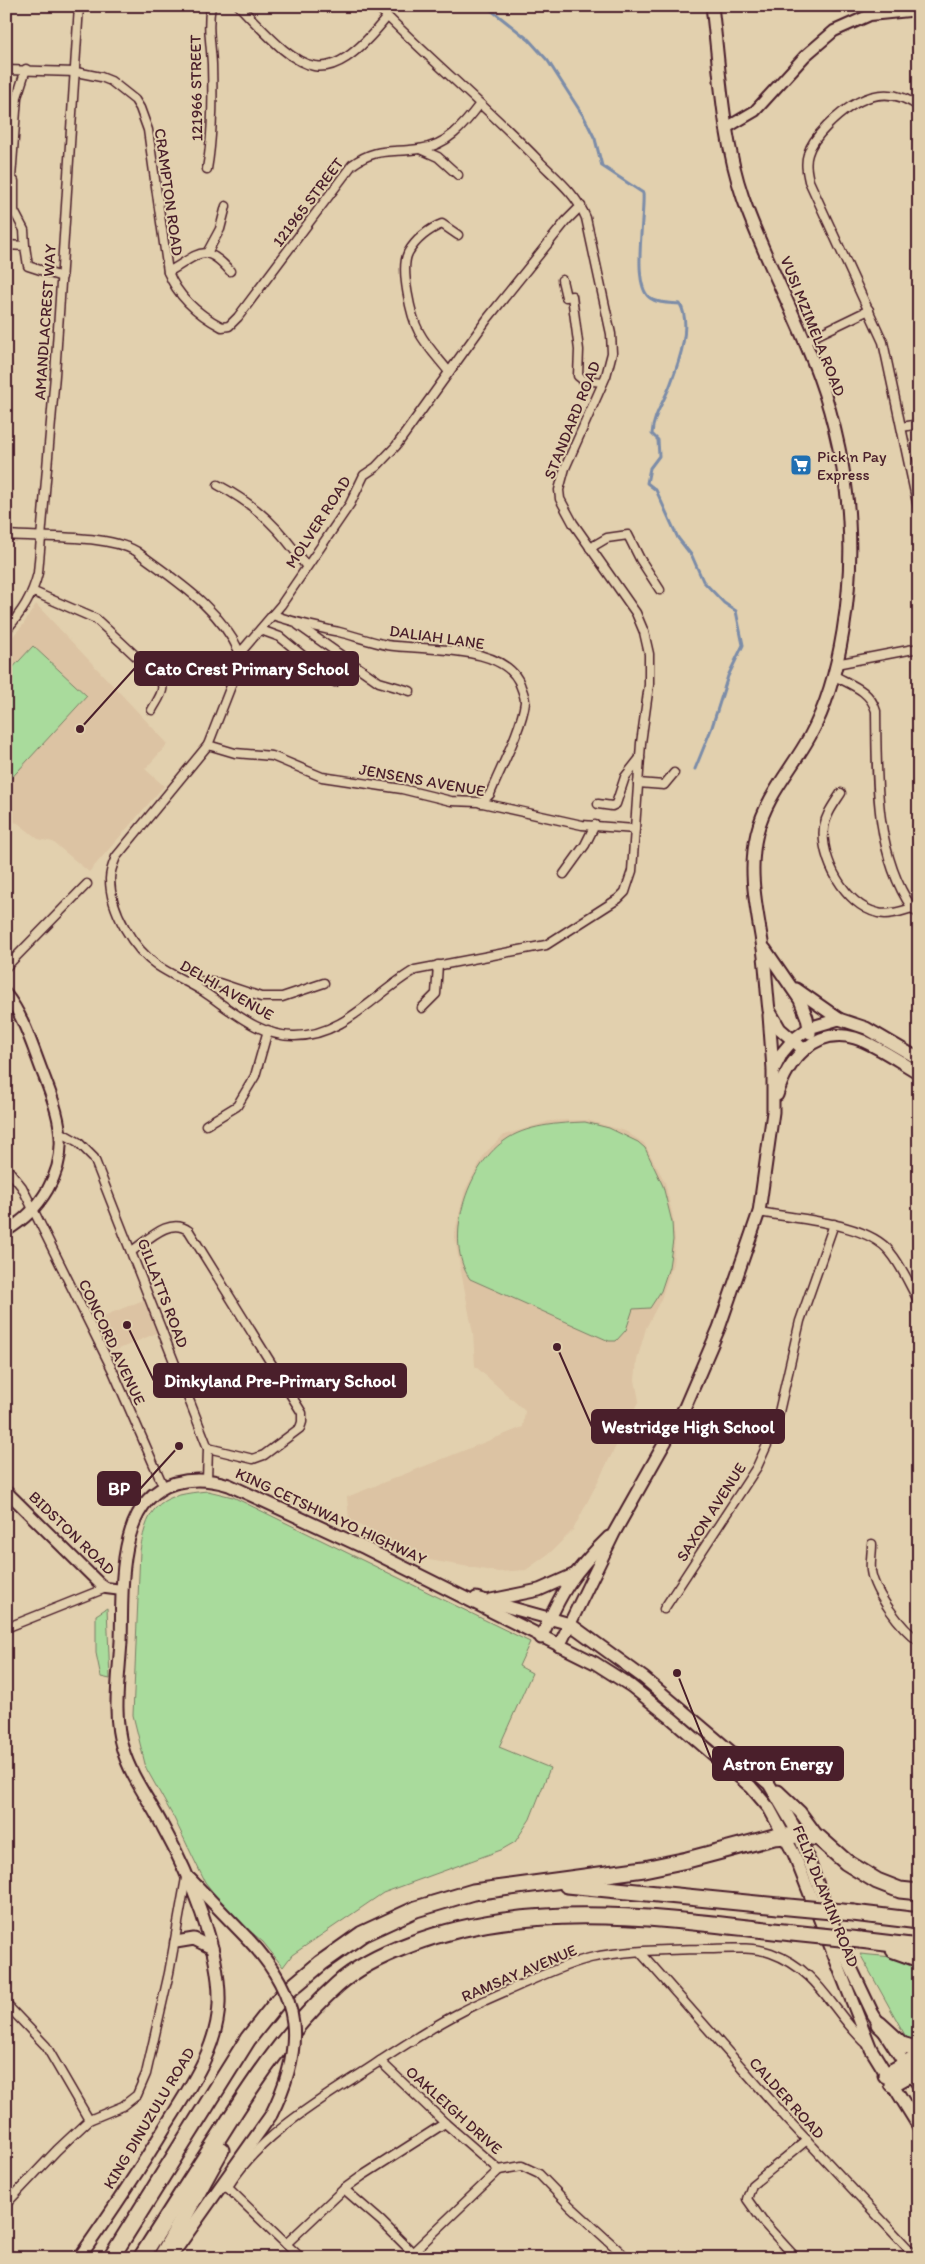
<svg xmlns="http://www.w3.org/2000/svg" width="925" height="2264" viewBox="0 0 925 2264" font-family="Itim,sans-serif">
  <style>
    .built { fill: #dcc3a3 }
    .green { fill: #a9db9c; stroke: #7a7d64 }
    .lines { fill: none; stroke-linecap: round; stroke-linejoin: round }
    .stream { stroke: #7b8ca8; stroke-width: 3 }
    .minor-casing { stroke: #4a1f2b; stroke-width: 11 }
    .tertiary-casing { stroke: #4a1f2b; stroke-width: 14 }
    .secondary-casing { stroke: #4a1f2b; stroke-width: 15 }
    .motorway-casing { stroke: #4a1f2b; stroke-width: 19 }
    .minor { stroke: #e2d0ae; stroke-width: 8 }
    .tertiary { stroke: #e2d0ae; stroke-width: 10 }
    .secondary { stroke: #e2d0ae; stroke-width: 11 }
    .motorway { stroke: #e2d0ae; stroke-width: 15 }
    .secondary-bridge-casing { stroke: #4a1f2b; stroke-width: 15; stroke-linecap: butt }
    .motorway-bridge-casing { stroke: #4a1f2b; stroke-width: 19; stroke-linecap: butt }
    .secondary-bridge { stroke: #e2d0ae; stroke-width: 11 }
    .motorway-bridge { stroke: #e2d0ae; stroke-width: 15 }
    .labels { text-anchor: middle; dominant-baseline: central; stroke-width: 4; stroke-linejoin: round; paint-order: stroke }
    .street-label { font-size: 16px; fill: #4a1f2b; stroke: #e2d0ae }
    .poi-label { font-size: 16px; fill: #4a1f2b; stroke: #e2d0ae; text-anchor: start }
    .leader { fill: none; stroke: #4a1f2b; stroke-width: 2 }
    .callout-dot { fill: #4a1f2b; stroke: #e2d0ae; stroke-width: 2 }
    .callout { fill: #4a1f2b; stroke: #4a1f2b; stroke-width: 2 }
    .callout-label { font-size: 18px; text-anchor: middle; font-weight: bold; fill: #fff }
  </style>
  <rect width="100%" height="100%" fill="#e2d0ae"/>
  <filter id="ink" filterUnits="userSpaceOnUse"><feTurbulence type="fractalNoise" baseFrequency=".02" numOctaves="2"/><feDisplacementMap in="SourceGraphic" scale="10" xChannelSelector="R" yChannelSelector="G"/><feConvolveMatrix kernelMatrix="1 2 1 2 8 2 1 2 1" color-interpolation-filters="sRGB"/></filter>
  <g filter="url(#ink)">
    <!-- built -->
    <g class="built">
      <path d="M36,604L168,744L145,769L164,786L89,872L53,842L38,839L18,823L6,820V644L23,625Z"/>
      <path d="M570,1120H587L625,1131L644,1143L665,1182L673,1217L675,1239L673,1264L661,1299L646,1328L637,1360L635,1380L639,1401L573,1530L551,1552L526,1570L498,1572L429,1560L349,1520L347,1497L523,1427L525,1411L475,1366L473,1333L454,1235L465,1190L485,1153L504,1135L550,1121Z"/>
      <path d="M146,1299L159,1332L112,1352L96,1319Z"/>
    </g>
    <!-- green -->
    <g class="green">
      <path d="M33,646L87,696L6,784V675Z"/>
      <path d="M585,1122L609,1128L638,1142L645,1148L663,1186L672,1222L673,1240L669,1267L661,1291L650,1308L633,1309L626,1330L616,1341H609L470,1279C443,1240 467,1167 504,1141C525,1125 559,1123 585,1122Z"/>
      <path d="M208,1491L233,1497L530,1642L519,1666L532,1673L499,1747L550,1768L530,1819L515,1842L501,1850L383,1893L292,1955L283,1967L263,1942L230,1914L205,1882L174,1818L146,1768L133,1715L140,1551C148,1502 162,1495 208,1491Z"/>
      <path d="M107,1608L110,1679L101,1677L96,1653V1615Z"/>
      <path d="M860,1954L892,1957L919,1965V2042L906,2037Z"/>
    </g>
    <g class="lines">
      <!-- stream -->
      <path class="stream" d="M486,6L529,40L548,61L584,117L595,139L602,166L643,193C645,216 631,285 650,298C658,304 670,303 680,304C692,325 679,362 671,383C665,400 653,415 652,434L658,440L659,456L650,468L647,483L656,490L678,538L692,556L703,581L724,603L736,611L743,645L728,676L712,727L695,769"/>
      <!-- minor casing -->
      <g class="minor-casing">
        <g id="minor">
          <path d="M239,6C300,69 322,98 387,17"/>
          <path d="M377,6C430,60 488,108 540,162C557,179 577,195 586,218L611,334L612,353L606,376L565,468L559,490L560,499L573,523L636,613L644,632L649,654V685L641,743L632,871L625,892L618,899L546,945L415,970C375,993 344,1036 295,1036C260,1037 231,1010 204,992C189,982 173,976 158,966C133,949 110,910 110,879C110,872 113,864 116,857L208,745L236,673L240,653L281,605L350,504L364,475L376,467L396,446L488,318L566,221L581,206"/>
          <path d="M6,70L76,72L101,77L111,81L135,100L140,108L148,130L168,272C178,297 199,315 222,327L229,326L238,317L352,165C376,147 391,153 419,149C447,146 464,125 480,104"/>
          <path d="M919,107C885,81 853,100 827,126C819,134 811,143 808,154C805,163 807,172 809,181L883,342L919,512"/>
          <path d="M420,149L438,157L458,175"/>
          <path d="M207,169C213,135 213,99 212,64C211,44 207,26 211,6"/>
          <path d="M11,178L14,181V211L24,230L25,246"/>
          <path d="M6,179L11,178L17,97L26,69"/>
          <path d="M6,245L25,246L28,266L62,277"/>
          <path d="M207,253L220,229L226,206"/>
          <path d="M168,272C198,256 203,240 230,271"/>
          <path d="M562,280L566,297L572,296L579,350L578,376L583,380L603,382"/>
          <path d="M805,341L869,310"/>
          <path d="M449,372C439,359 427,347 419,332C411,317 400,269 408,253C415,240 429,229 442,224L458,235"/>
          <path d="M902,427L919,424"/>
          <path d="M218,485C258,506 280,529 306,566"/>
          <path d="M6,535C44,538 104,534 136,551C176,581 219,607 240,653"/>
          <path d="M590,548L607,538L628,535L640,559L660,590"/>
          <path d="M34,592L96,619L154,673C169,687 161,694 152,710"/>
          <path d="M273,615C295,623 317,627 339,632C355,636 371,642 387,645C424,651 508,643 521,687C523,692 525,697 525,702C522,728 500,769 490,794L481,803"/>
          <path d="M298,625L379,682L410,691"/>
          <path d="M6,630C22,612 32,597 38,573L55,375L79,6"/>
          <path d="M261,630L280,637L335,682"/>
          <path d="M836,664L919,648"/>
          <path d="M833,675C851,685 870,690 876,711C877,777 874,852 912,908"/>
          <path d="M208,745L235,753L272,756L322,777L402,789L451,801L478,802L582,825L635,829"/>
          <path d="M638,783L664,785L674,773"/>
          <path d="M841,793C834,804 826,814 824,827C820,859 845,905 878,913C888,916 902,911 912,908L919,914"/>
          <path d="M598,804L612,806L616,804L625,777L640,758"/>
          <path d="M564,874L585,845L595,825"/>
          <path d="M6,967L87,884"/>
          <path d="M188,980L219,983L261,997H282L324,983"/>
          <path d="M422,1008L436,994L438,965"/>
          <path d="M206,1125L237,1106L255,1076L268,1030"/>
          <path d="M60,1132L78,1142L94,1158L208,1448L207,1480"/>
          <path d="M6,1167L22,1187L113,1371L164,1488"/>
          <path d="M759,1212C794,1219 867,1222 890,1252C902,1266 910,1286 919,1302"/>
          <path d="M132,1251C148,1240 170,1216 189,1231L302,1413V1422L300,1428L264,1455L253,1459L208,1448"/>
          <path d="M872,1544C872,1553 870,1562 871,1571C874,1592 901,1629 919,1641"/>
          <path d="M664,1609L757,1467L776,1425L800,1321L834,1224"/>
          <path d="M6,1628L106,1588"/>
          <path d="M641,1953L788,2120L917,2258"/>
          <path d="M6,2004L46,2046L89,2120"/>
          <path d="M380,2061L445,2123L499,2170L522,2166L539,2174L570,2206L627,2258"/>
          <path d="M225,2185L286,2244L344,2189L362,2176L445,2123"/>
          <path d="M227,2188C261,2133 322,2099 374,2065C402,2047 431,2027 461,2012C480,2002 500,1994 520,1985C543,1975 566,1964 590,1958C626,1950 667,1950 703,1949C725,1949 751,1946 771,1953C821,1971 832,2013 868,2045"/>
          <path d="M344,2189L381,2221L412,2252"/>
          <path d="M6,2204L57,2150L89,2120L123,2106L137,2095L146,2074L169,1973L186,1878"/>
          <path d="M286,2244L301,2258"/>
          <path d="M407,2258L499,2170"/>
          <path d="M796,2258L764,2223L747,2199L752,2185L807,2140"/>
        </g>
      </g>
      <!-- tertiary casing -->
      <g class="tertiary-casing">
        <g id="tertiary">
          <path d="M726,128L755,111L805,56L834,31L870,15L919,10"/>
          <path d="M6,994C22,1014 30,1039 39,1063C47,1085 58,1109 60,1132C65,1173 40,1211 6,1231"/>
          <path d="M6,1491L100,1584L106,1588L122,1590"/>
        </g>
      </g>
      <!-- secondary casing -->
      <g class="secondary-casing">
        <g id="secondary">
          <path d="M712,6C720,70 722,137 743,198C764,259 797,316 819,377C834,418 847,477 849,521C853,587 842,678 810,736C792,769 766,796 757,833C748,871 756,905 762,942C766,965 766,987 769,1010L780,1029L803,1049"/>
          <path d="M765,949L800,1000L807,1018L810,1033"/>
          <path d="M796,989L839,1019"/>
          <path d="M769,1015L773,1069"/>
          <path d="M777,1095C787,1062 814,1026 855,1038C875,1044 900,1062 919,1073"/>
          <path d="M476,1598L570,1624L644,1678L769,1784L799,1835L843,1951L873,2014L919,2086"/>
          <path d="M491,1600L539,1590L573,1575"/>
          <path d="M541,1638C561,1592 573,1572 609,1537"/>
          <path d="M559,1646L614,1533L685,1407L719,1328L759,1212L773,1112V1071L782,1053L793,1040L809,1028L839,1019L866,1028L919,1059"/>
          <path d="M778,1791L800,1812L819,1838"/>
          <path d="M190,1879L248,1939"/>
          <path d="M176,1942L194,1939L212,1948"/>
          <path d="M79,2258C110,2214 140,2169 167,2124C190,2087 217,2049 219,2004C221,1950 189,1874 163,1827C150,1801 131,1777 123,1750C112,1716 119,1676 121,1641C123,1592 115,1500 175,1483C194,1478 210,1479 229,1485L365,1548L595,1663L631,1686L671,1718L751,1787L769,1808L794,1854L871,2049L919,2127"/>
          <path d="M170,2258L271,2115"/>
        </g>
      </g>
      <!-- motorway casing -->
      <g class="motorway-casing">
        <g id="motorway">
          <path d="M567,1885L778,1906"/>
          <path d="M853,1913L919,1921"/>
          <path d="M860,1940L919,1947"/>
          <path d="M894,1950L919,1959"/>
          <path d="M879,2024L902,2045L919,2050"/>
          <path d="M886,2075L919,2057"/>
          <path d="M892,2084L919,2069"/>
          <path d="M111,2258L248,2039L283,1995L321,1963L362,1934L416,1909L473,1892L644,1869L687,1860L774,1837L799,1835L819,1838L846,1862L877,1881L900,1890L919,1892"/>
          <path d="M141,2258C167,2217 193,2176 220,2135C254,2081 289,2028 337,1985C358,1966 384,1954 411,1944C533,1898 666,1919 792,1933"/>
          <path d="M161,2258L221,2150"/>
        </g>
      </g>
      <!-- minor -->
      <use href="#minor" class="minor"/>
      <!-- tertiary -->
      <use href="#tertiary" class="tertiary"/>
      <!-- secondary -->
      <use href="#secondary" class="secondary"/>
      <!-- motorway -->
      <use href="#motorway" class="motorway"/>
      <!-- secondary-bridge casing -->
      <g class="secondary-bridge-casing">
        <path id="secondary-bridge" d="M248,1939C302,1996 306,2045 271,2115"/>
      </g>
      <!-- motorway-bridge casing -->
      <g class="motorway-bridge-casing">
        <g id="motorway-bridge">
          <path d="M778,1906L853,1913"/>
          <path d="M792,1933L860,1940"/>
        </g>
      </g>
      <!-- secondary-bridge -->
      <use href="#secondary-bridge" class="secondary-bridge"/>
      <!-- motorway-bridge -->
      <use href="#motorway-bridge" class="motorway-bridge"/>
    </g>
  </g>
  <!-- icons -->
  <defs>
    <g id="supermarket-square" transform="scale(1.125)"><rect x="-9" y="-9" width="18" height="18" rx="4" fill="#1f6fb2" stroke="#e2d0ae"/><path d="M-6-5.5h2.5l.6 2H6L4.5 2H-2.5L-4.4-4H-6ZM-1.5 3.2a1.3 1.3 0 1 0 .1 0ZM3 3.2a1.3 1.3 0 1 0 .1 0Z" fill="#fff"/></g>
  </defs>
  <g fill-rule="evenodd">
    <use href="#supermarket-square" x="801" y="465"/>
  </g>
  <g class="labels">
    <!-- street labels -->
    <g class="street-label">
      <text transform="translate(196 88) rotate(-91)">121966 STREET</text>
      <text transform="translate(169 192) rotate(82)">CRAMPTON ROAD</text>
      <text transform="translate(308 202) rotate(-53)">121965 STREET</text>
      <text transform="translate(45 322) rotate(-86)">AMANDLACREST WAY</text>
      <text transform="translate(813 326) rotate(68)">VUSI MZIMELA ROAD</text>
      <text transform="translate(572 420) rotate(-68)">STANDARD ROAD</text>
      <text transform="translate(318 522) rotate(-57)">MOLVER ROAD</text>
      <text transform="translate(437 637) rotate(8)">DALIAH LANE</text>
      <text transform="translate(422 780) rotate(10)">JENSENS AVENUE</text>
      <text transform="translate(227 990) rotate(30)">DELHI AVENUE</text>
      <text transform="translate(163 1293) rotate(69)">GILLATTS ROAD</text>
      <text transform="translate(112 1342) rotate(65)">CONCORD AVENUE</text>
      <text transform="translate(711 1512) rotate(-57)">SAXON AVENUE</text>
      <text transform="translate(331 1516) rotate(25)">KING CETSHWAYO HIGHWAY</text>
      <text transform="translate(72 1533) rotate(44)">BIDSTON ROAD</text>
      <text transform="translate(826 1896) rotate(68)">FELIX DLAMINI ROAD</text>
      <text transform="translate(519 1973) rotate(-23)">RAMSAY AVENUE</text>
      <text transform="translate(787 2098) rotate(48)">CALDER ROAD</text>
      <text transform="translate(454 2110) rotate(42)">OAKLEIGH DRIVE</text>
      <text transform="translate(149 2118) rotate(-59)">KING DINUZULU ROAD</text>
    </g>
    <!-- poi labels -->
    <g class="poi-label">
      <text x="817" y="456">Pick n Pay<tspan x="817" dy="18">Express</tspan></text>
    </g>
  </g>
  <!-- callouts -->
  <path class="leader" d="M80 729L135 668M127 1325L154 1381M557 1347L592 1427M179 1446L140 1489M677 1673L713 1764"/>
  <g class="callout-dot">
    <circle cx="80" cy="729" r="5"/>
    <circle cx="127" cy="1325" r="5"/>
    <circle cx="557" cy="1347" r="5"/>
    <circle cx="179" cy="1446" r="5"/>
    <circle cx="677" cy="1673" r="5"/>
  </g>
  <g class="callout">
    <rect x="135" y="652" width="223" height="33" rx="5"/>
    <rect x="154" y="1364" width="252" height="33" rx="5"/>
    <rect x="592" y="1410" width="192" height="33" rx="5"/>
    <rect x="98" y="1472" width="42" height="33" rx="5"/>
    <rect x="713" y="1747" width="130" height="33" rx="5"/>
  </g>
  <g class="callout-label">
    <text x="247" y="675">Cato Crest Primary School</text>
    <text x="280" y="1387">Dinkyland Pre-Primary School</text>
    <text x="688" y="1433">Westridge High School</text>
    <text x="119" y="1495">BP</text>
    <text x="778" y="1770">Astron Energy</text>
  </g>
  <!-- margin -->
  <rect width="925" height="2264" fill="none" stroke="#e2d0ae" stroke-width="25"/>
  <rect x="12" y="12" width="900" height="2239" fill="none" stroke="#4a1f2b" stroke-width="2" filter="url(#ink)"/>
</svg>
